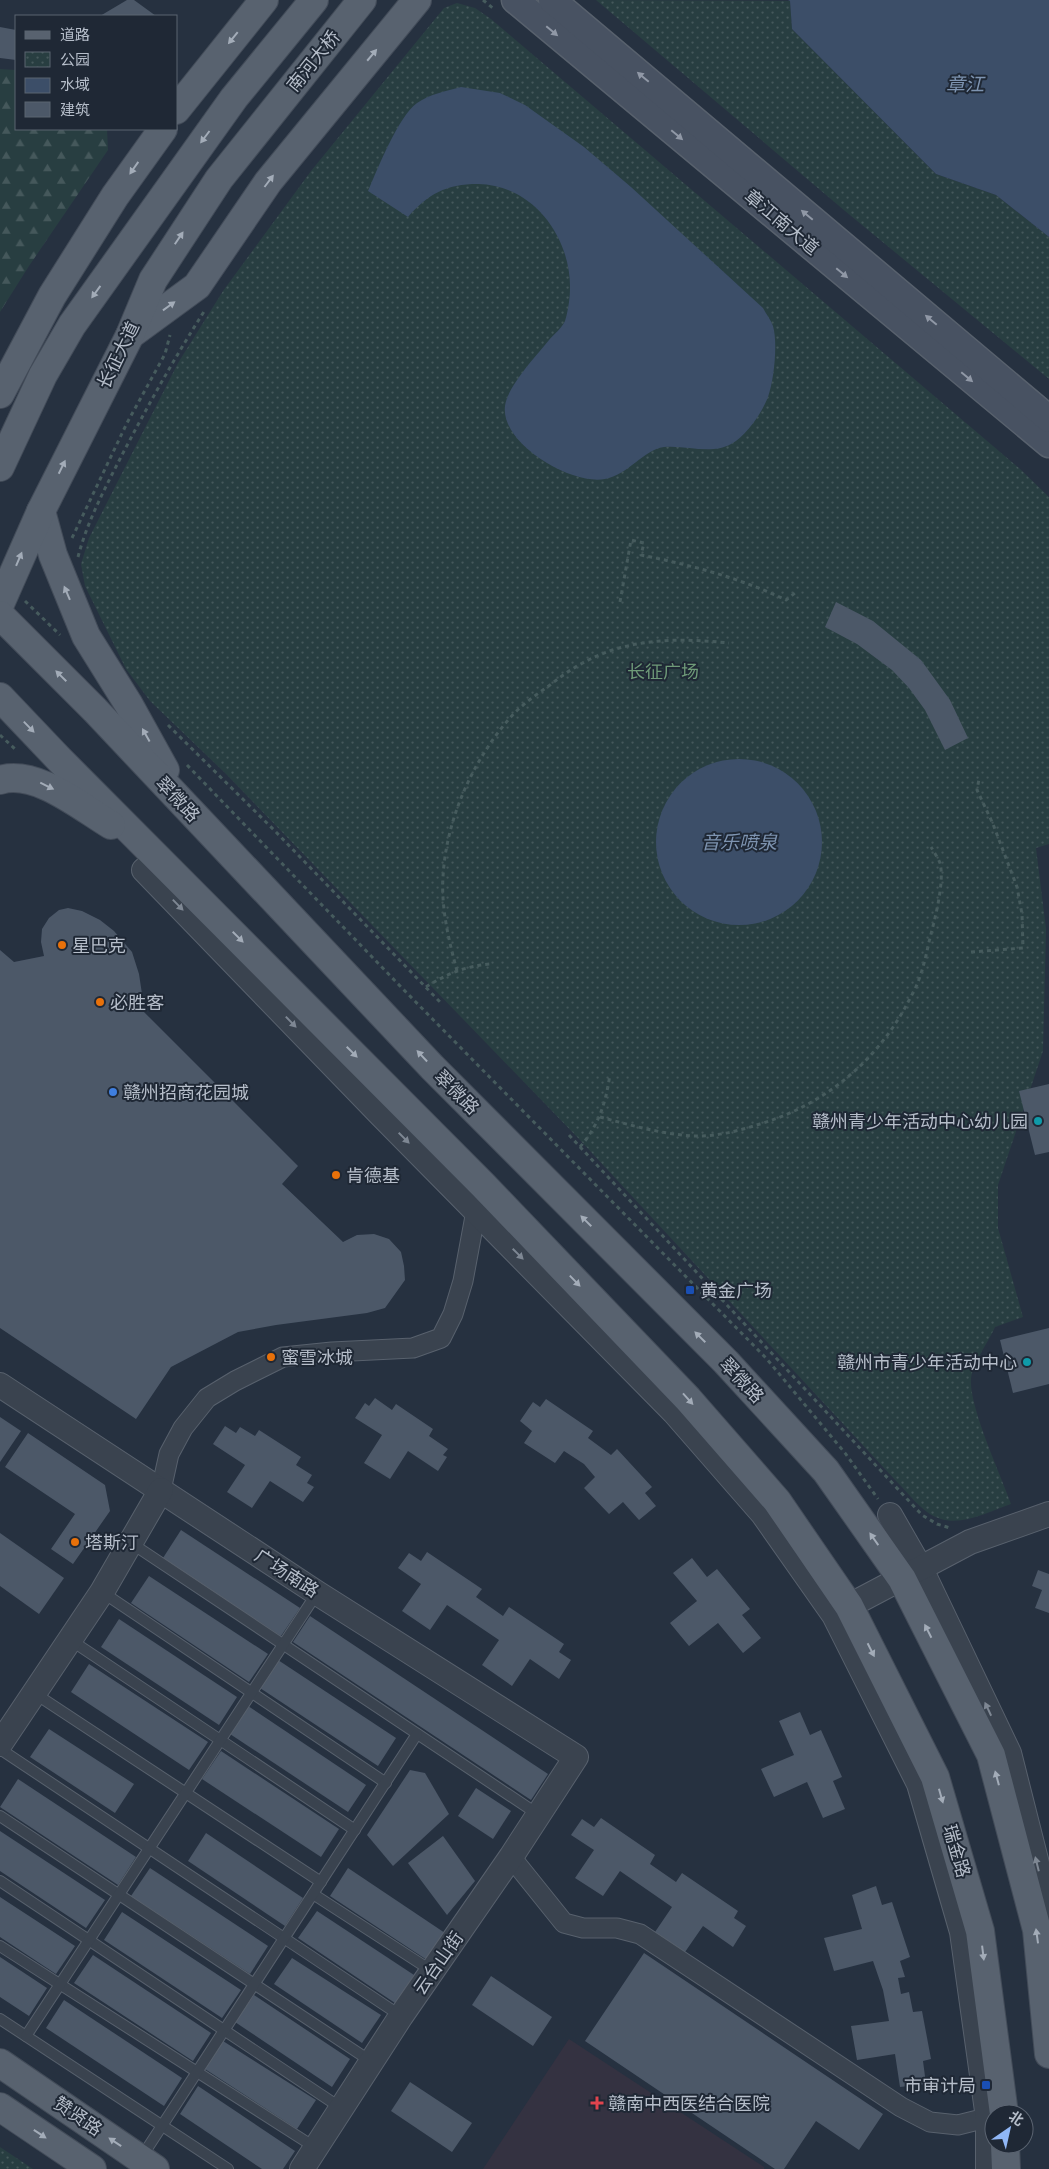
<svg xmlns="http://www.w3.org/2000/svg" width="1049" height="2169" viewBox="0 0 1049 2169" font-family="'Archivo Narrow','Noto Sans SC',sans-serif">
  <style>
    .medical { fill: #343241 }
    .forest { fill: url(#forest-firs) }
    .park { fill: url(#park-dots) }
    .water { fill: #3c4e68 }
    .building { fill: #4c5868 }
    .lines { fill: none; stroke-linecap: round; stroke-linejoin: round }
    .service-casing { stroke: #58616d; stroke-width: 12 }
    .minor-casing { stroke: #58616d; stroke-width: 21 }
    .tertiary-casing { stroke: #58616d; stroke-width: 26 }
    .secondary-casing { stroke: #58616d; stroke-width: 29 }
    .primary-casing { stroke: #434c59; stroke-width: 30 }
    .path { stroke: #465b5d; stroke-width: 3; stroke-dasharray: 4 4; stroke-linecap: butt }
    .service { stroke: #3a434f; stroke-width: 10 }
    .minor { stroke: #3a434f; stroke-width: 19 }
    .tertiary { stroke: #3a434f; stroke-width: 24 }
    .secondary { stroke: #485262; stroke-width: 26 }
    .primary { stroke: #58626f; stroke-width: 28 }
    .oneway { fill: #9098a6 }
    .oneway2 { fill: #a3acb8 }
    .oneway3 { fill: #7e8793 }
    .food-dot { fill: #e8710a; stroke: #1f2835; stroke-width: 2 }
    .shop-dot { fill: #3f7fe0; stroke: #1f2835; stroke-width: 2 }
    .culture-dot { fill: #0f9aa8; stroke: #1f2835; stroke-width: 2 }
    .transit-dot { fill: #1a4fb4; stroke: #1f2835; stroke-width: 2 }
    .health-dot { fill: #e0444e; stroke: #1f2835; stroke-width: 2 }
    .labels { text-anchor: middle; dominant-baseline: central; stroke-width: 4; stroke-linejoin: round; paint-order: stroke }
    .street-label { font-size: 18px; fill: #b6beca; stroke: #1f2835 }
    .park-label { font-size: 18px; fill: #6e9a78; stroke: #1f2835 }
    .poi-label { font-size: 18px; fill: #b6beca; stroke: #1f2835; text-anchor: start }
    .water-label { font-size: 19px; font-style: italic; fill: #7e94b1; stroke: #1f2835 }
  </style>
  <defs>
    <pattern id="forest-firs" width="22" height="20" patternUnits="userSpaceOnUse" patternTransform="scale(1.25)"><rect width="22" height="20" fill="#283e41"/><path d="M5 1l3.5 6h-7zM16 11l3.5 6h-7z" fill="#45585b"/></pattern>
    <pattern id="park-dots" width="8" height="8" patternUnits="userSpaceOnUse" patternTransform="scale(1.25)"><rect width="8" height="8" fill="#283e41"/><path d="M2 2h.1M6 6h.1" fill="none" stroke="#45585b" stroke-width="1.8" stroke-linecap="round"/></pattern>
  </defs>
  <rect width="100%" height="100%" fill="#263140"/>
  <!-- medical -->
  <path class="medical" d="M569,2039L764,2167V2169H483Z"/>
  <!-- forest -->
  <path class="forest" d="M0,69L16,70V129H107L108,150L29,266L0,312Z"/>
  <!-- park -->
  <g class="park">
    <path d="M596,0L790,1L792,29L936,174L996,195L1049,237V379L845,211Z"/>
    <path d="M457,3L475,8L491,19L1019,468L1049,497V844L1036,848L1046,929L1043,1051L998,1185V1228L1023,1317L995,1327C988,1343 973,1362 971,1379C969,1407 1001,1475 1011,1504C984,1513 954,1532 927,1512C916,1504 907,1492 897,1482L579,1139L225,773L150,701L126,669L85,586L81,564L89,538L178,363L223,291L311,171L444,8Z"/>
    <path d="M0,2147L33,2169H0Z"/>
  </g>
  <!-- water -->
  <g class="water">
    <path d="M788,0H1049V237L996,195L936,174L792,29L790,1Z"/>
    <path d="M461,87L500,93L525,105L584,147L631,187L763,308C766,314 771,320 773,326C778,343 774,381 768,397C762,413 746,436 731,444C711,455 687,445 664,447C643,450 628,475 605,479C573,486 500,444 505,406C507,387 537,355 549,340C554,334 562,328 565,321C567,315 568,308 569,302C577,246 538,185 478,184C446,184 428,194 408,217L368,191C378,168 398,117 417,103C430,94 446,91 461,87Z"/>
    <circle cx="739" cy="842" r="83"/>
  </g>
  <!-- building -->
  <g class="building">
    <path d="M127,0H134L156,16H100Z"/>
    <path d="M0,27L16,30V60L0,58Z"/>
    <path d="M836,602L873,621L921,660L950,700L968,738L945,750L925,710L909,688L892,670L857,644L825,627Z"/>
    <path d="M68,908L82,911L100,920L114,931L132,952L139,974L142,994L139,1007L298,1166L282,1184L343,1242L357,1235L374,1234L389,1239L401,1252L404,1266L405,1280L385,1308L367,1313L276,1325L238,1332L171,1367L136,1419L0,1328V950L14,962L44,956L41,942L42,929L49,918L59,910Z"/>
    <path d="M1049,1084V1152L1035,1155L1019,1091Z"/>
    <path d="M1049,1328V1384L1013,1393L1000,1340Z"/>
    <path d="M375,1398L392,1410L396,1404L433,1429L429,1436L448,1449L443,1455L447,1457L438,1471L408,1451L390,1479L364,1463L382,1435L355,1418L365,1403L369,1406Z"/>
    <path d="M546,1399L593,1431L588,1438L611,1455L617,1449L652,1487L645,1493L656,1506L639,1520L623,1502L609,1514L584,1488L595,1477L584,1464L564,1451L555,1463L524,1443L532,1431L520,1421L533,1402L540,1407Z"/>
    <path d="M0,1417L21,1431L0,1462Z"/>
    <path d="M225,1426L236,1433L240,1427L255,1436L259,1430L301,1457L296,1465L312,1475L307,1483L314,1487L303,1502L270,1481L252,1508L227,1492L245,1465L213,1444Z"/>
    <path d="M28,1433L105,1485L110,1511L73,1564L51,1549L75,1514L5,1467Z"/>
    <path d="M181,1530L300,1608L281,1636L163,1558Z"/>
    <path d="M0,1533L64,1578L39,1614L0,1586Z"/>
    <path d="M427,1552L482,1589L476,1597L503,1616L509,1607L564,1644L559,1652L571,1660L559,1679L530,1659L512,1686L482,1665L499,1640L447,1605L430,1630L402,1611L421,1584L398,1568L409,1553L421,1561Z"/>
    <path d="M692,1558L707,1577L717,1569L750,1609L742,1615L761,1638L743,1653L718,1623L689,1646L670,1623L697,1601L673,1573Z"/>
    <path d="M1038,1570L1049,1574V1613L1035,1608L1042,1590L1032,1586Z"/>
    <path d="M149,1576L268,1654L249,1682L131,1603Z"/>
    <path d="M310,1616L548,1774L531,1800L293,1642Z"/>
    <path d="M119,1619L237,1697L219,1725L101,1647Z"/>
    <path d="M278,1660L396,1738L378,1766L260,1688Z"/>
    <path d="M89,1664L208,1742L189,1770L71,1692Z"/>
    <path d="M248,1706L366,1785L348,1812L230,1734Z"/>
    <path d="M800,1712L810,1735L821,1730L842,1777L833,1781L845,1809L823,1818L807,1782L774,1797L761,1769L794,1755L779,1721Z"/>
    <path d="M49,1729L134,1784L115,1813L30,1757Z"/>
    <path d="M221,1751L339,1829L321,1857L202,1779Z"/>
    <path d="M410,1770L425,1773L449,1814L393,1866L367,1835Z"/>
    <path d="M18,1779L136,1857L118,1885L0,1807Z"/>
    <path d="M476,1788L511,1811L493,1839L458,1816Z"/>
    <path d="M601,1818L655,1855L650,1864L676,1882L682,1873L738,1911L734,1918L746,1926L733,1947L703,1926L685,1952L655,1932L672,1907L620,1871L603,1896L575,1878L594,1850L571,1835L582,1819L594,1827Z"/>
    <path d="M0,1831L105,1900L86,1928L0,1871Z"/>
    <path d="M206,1833L303,1898L285,1926L188,1861Z"/>
    <path d="M443,1836L475,1881L447,1915L408,1863Z"/>
    <path d="M150,1868L268,1946L250,1974L131,1896Z"/>
    <path d="M348,1868L445,1933L427,1960L330,1896Z"/>
    <path d="M876,1886L882,1905L892,1902L910,1957L900,1961L905,1977L898,1978L901,1994L909,1992L913,2012L922,2011L931,2059L923,2061L926,2084L900,2087L895,2054L857,2060L851,2026L889,2021L883,1990L873,1961L834,1971L824,1938L862,1929L852,1895Z"/>
    <path d="M0,1897L75,1946L56,1974L0,1937Z"/>
    <path d="M317,1911L414,1975L395,2003L298,1938Z"/>
    <path d="M122,1912L241,1990L222,2018L104,1940Z"/>
    <path d="M644,1953L883,2114L859,2150L816,2121L784,2169H775L585,2041Z"/>
    <path d="M93,1955L211,2033L193,2061L74,1983Z"/>
    <path d="M0,1957L47,1988L29,2016L0,1997Z"/>
    <path d="M292,1958L381,2015L362,2043L274,1984Z"/>
    <path d="M491,1976L552,2017L533,2046L472,2005Z"/>
    <path d="M254,1995L350,2059L332,2087L235,2022Z"/>
    <path d="M64,2000L182,2078L164,2106L46,2028Z"/>
    <path d="M223,2041L316,2100L297,2129L205,2069Z"/>
    <path d="M410,2082L472,2123L452,2152L391,2111Z"/>
    <path d="M198,2086L295,2151L283,2169H262L180,2114Z"/>
  </g>
  <g class="lines">
    <!-- service casing -->
    <g class="service-casing">
      <g id="service">
        <path d="M131,1543L539,1815"/>
        <path d="M102,1592L386,1783"/>
        <path d="M69,1639L355,1830"/>
        <path d="M34,1693L321,1882"/>
        <path d="M0,1749L401,2016"/>
        <path d="M0,1816L372,2062"/>
        <path d="M0,1881L341,2108"/>
        <path d="M313,1894L432,1971"/>
        <path d="M0,1946L316,2148"/>
        <path d="M0,2019L228,2169"/>
        <path d="M26,2036L317,1593"/>
        <path d="M141,2158L417,1734"/>
      </g>
    </g>
    <!-- minor casing -->
    <g class="minor-casing">
      <g id="minor">
        <path d="M161,1490L169,1454L183,1428L207,1398L235,1381L283,1357L332,1352L413,1348L441,1338L453,1314L463,1281L478,1200"/>
        <path d="M511,1857L564,1923L583,1928H617L640,1934L901,2107L930,2122L958,2125L994,2116"/>
      </g>
    </g>
    <!-- tertiary casing -->
    <g class="tertiary-casing">
      <g id="tertiary">
        <path d="M144,870L381,1115L674,1412L763,1514L834,1615L919,1784L962,1932L988,2118V2169"/>
        <path d="M0,1385L317,1593L576,1757L511,1857L401,2016L302,2169"/>
        <path d="M890,1515L921,1569L1009,1753L1049,1911"/>
        <path d="M849,1606L970,1542L1049,1514"/>
        <path d="M0,1744L102,1592L161,1490"/>
      </g>
    </g>
    <!-- secondary casing -->
    <g class="secondary-casing">
      <g id="secondary">
        <path d="M515,0L1049,444"/>
        <path d="M552,0L1049,419"/>
      </g>
    </g>
    <!-- primary casing -->
    <g class="primary-casing">
      <g id="primary">
        <path d="M176,110L264,0"/>
        <path d="M130,335L197,286L268,182L417,0"/>
        <path d="M0,394L52,296L115,196L163,129"/>
        <path d="M0,467L43,375L72,325L234,98L314,0"/>
        <path d="M41,511L53,555L86,636L129,705L165,770"/>
        <path d="M0,604L41,511L130,335L153,280L219,179L362,0"/>
        <path d="M0,615L95,710L432,1067L726,1362L826,1471L902,1579L991,1755L1037,1930L1049,2054"/>
        <path d="M0,697L58,758L483,1185L688,1399L777,1501L849,1606L935,1777L980,1931L1004,2114"/>
        <path d="M0,780C36,769 81,807 111,825"/>
        <path d="M0,2063L155,2169"/>
        <path d="M0,2107L92,2169"/>
        <path d="M1005,2144L1006,2169"/>
      </g>
    </g>
    <!-- path -->
    <g class="path">
      <path d="M483,0L494,9"/>
      <path d="M72,538L127,423L165,354L170,335"/>
      <path d="M78,557C87,522 105,488 122,455C148,405 175,357 205,310"/>
      <path d="M25,601L60,635"/>
      <path d="M620,602L631,540L644,543L641,555C691,565 740,578 786,600L795,593"/>
      <path d="M168,725L274,830L440,1002"/>
      <path d="M0,735L16,750"/>
      <path d="M187,765L402,988L766,1358L845,1453L878,1499"/>
      <path d="M971,952L1023,948L1022,914L1017,887L993,824L977,790L979,779"/>
      <path d="M457,971C449,941 441,909 443,877C446,820 472,762 509,719C521,705 536,695 550,685C570,669 592,656 616,649C653,638 691,639 729,643"/>
      <path d="M426,987C446,974 466,966 490,964"/>
      <path d="M600,1117C630,1125 661,1134 693,1136C715,1137 738,1131 760,1124C823,1105 874,1064 906,1006C910,998 915,990 918,982C923,969 926,956 929,942C934,922 945,883 940,863C938,858 934,852 931,847"/>
      <path d="M569,1135L922,1515L937,1524L950,1528"/>
      <path d="M580,1147C599,1125 606,1102 610,1074"/>
    </g>
    <!-- service -->
    <use href="#service" class="service"/>
    <!-- minor -->
    <use href="#minor" class="minor"/>
    <!-- tertiary -->
    <use href="#tertiary" class="tertiary"/>
    <!-- secondary -->
    <use href="#secondary" class="secondary"/>
    <!-- primary -->
    <use href="#primary" class="primary"/>
  </g>
  <!-- one-way arrows -->
  <defs><path id="oneway-solid" d="M-6-.8H1V-3.2L6.5 0L1 3.2V.8H-6Z" transform="scale(1.25)"/></defs>
  <g class="oneway">
    <use href="#oneway-solid" transform="translate(552 31) rotate(40)"/>
    <use href="#oneway-solid" transform="translate(643 77) rotate(-140)"/>
    <use href="#oneway-solid" transform="translate(677 135) rotate(40)"/>
    <use href="#oneway-solid" transform="translate(807 215) rotate(-140)"/>
    <use href="#oneway-solid" transform="translate(842 273) rotate(40)"/>
    <use href="#oneway-solid" transform="translate(931 320) rotate(-140)"/>
    <use href="#oneway-solid" transform="translate(967 377) rotate(40)"/>
  </g>
  <g class="oneway2">
    <use href="#oneway-solid" transform="translate(233 38) rotate(129)"/>
    <use href="#oneway-solid" transform="translate(372 55) rotate(-50)"/>
    <use href="#oneway-solid" transform="translate(205 137) rotate(127)"/>
    <use href="#oneway-solid" transform="translate(134 168) rotate(125)"/>
    <use href="#oneway-solid" transform="translate(269 181) rotate(-53)"/>
    <use href="#oneway-solid" transform="translate(179 238) rotate(-56)"/>
    <use href="#oneway-solid" transform="translate(96 292) rotate(126)"/>
    <use href="#oneway-solid" transform="translate(169 306) rotate(-36)"/>
    <use href="#oneway-solid" transform="translate(62 467) rotate(-64)"/>
    <use href="#oneway-solid" transform="translate(19 559) rotate(-67)"/>
    <use href="#oneway-solid" transform="translate(67 593) rotate(-113)"/>
    <use href="#oneway-solid" transform="translate(61 676) rotate(-135)"/>
    <use href="#oneway-solid" transform="translate(29 727) rotate(46)"/>
    <use href="#oneway-solid" transform="translate(146 735) rotate(-119)"/>
    <use href="#oneway-solid" transform="translate(47 786) rotate(26)"/>
    <use href="#oneway-solid" transform="translate(238 937) rotate(45)"/>
    <use href="#oneway-solid" transform="translate(352 1052) rotate(45)"/>
    <use href="#oneway-solid" transform="translate(422 1056) rotate(-133)"/>
    <use href="#oneway-solid" transform="translate(586 1221) rotate(-135)"/>
    <use href="#oneway-solid" transform="translate(575 1281) rotate(46)"/>
    <use href="#oneway-solid" transform="translate(700 1337) rotate(-135)"/>
    <use href="#oneway-solid" transform="translate(688 1399) rotate(48)"/>
    <use href="#oneway-solid" transform="translate(874 1539) rotate(-125)"/>
    <use href="#oneway-solid" transform="translate(928 1631) rotate(-117)"/>
    <use href="#oneway-solid" transform="translate(871 1650) rotate(63)"/>
    <use href="#oneway-solid" transform="translate(997 1778) rotate(-105)"/>
    <use href="#oneway-solid" transform="translate(941 1796) rotate(74)"/>
    <use href="#oneway-solid" transform="translate(1037 1936) rotate(-98)"/>
    <use href="#oneway-solid" transform="translate(983 1953) rotate(83)"/>
    <use href="#oneway-solid" transform="translate(40 2134) rotate(34)"/>
    <use href="#oneway-solid" transform="translate(115 2142) rotate(-146)"/>
  </g>
  <g class="oneway3">
    <use href="#oneway-solid" transform="translate(178 905) rotate(46)"/>
    <use href="#oneway-solid" transform="translate(291 1022) rotate(46)"/>
    <use href="#oneway-solid" transform="translate(404 1138) rotate(45)"/>
    <use href="#oneway-solid" transform="translate(518 1254) rotate(45)"/>
    <use href="#oneway-solid" transform="translate(988 1709) rotate(-115)"/>
    <use href="#oneway-solid" transform="translate(1037 1864) rotate(-104)"/>
  </g>
  <!-- markers -->
  <g class="food-dot">
    <circle cx="62" cy="945" r="5"/>
    <circle cx="100" cy="1002" r="5"/>
    <circle cx="336" cy="1175" r="5"/>
    <circle cx="271" cy="1357" r="5"/>
    <circle cx="75" cy="1542" r="5"/>
  </g>
  <circle class="shop-dot" cx="113" cy="1092" r="5"/>
  <g class="culture-dot">
    <circle cx="1038" cy="1121" r="5"/>
    <circle cx="1027" cy="1362" r="5"/>
  </g>
  <g class="transit-dot">
    <rect x="685" y="1285" width="10" height="10" rx="2.5"/>
    <rect x="981" y="2080" width="10" height="10" rx="2.5"/>
  </g>
  <path class="health-dot" d="M594.5 2095.5h5v5h5v5h-5v5h-5v-5h-5v-5h5z"/>
  <g class="labels">
    <!-- street labels -->
    <g class="street-label">
      <text transform="translate(313 61) rotate(-51)">南河大桥</text>
      <text transform="translate(782 222) rotate(40)">章江南大道</text>
      <text transform="translate(118 355) rotate(-64)">长征大道</text>
      <text transform="translate(178 799) rotate(47)">翠微路</text>
      <text transform="translate(457 1092) rotate(45)">翠微路</text>
      <text transform="translate(742 1380) rotate(47)">翠微路</text>
      <text transform="translate(287 1573) rotate(33)">广场南路</text>
      <text transform="translate(957 1851) rotate(74)">瑞金路</text>
      <text transform="translate(438 1963) rotate(-55)">云台山街</text>
      <text transform="translate(78 2116) rotate(34)">赞贤路</text>
    </g>
    <!-- park labels -->
    <g class="park-label">
      <text x="663" y="671">长征广场</text>
    </g>
    <!-- poi labels -->
    <g class="poi-label">
      <text x="72" y="945">星巴克</text>
      <text x="110" y="1002">必胜客</text>
      <text x="123" y="1092">赣州招商花园城</text>
      <text x="1028" y="1121" text-anchor="end">赣州青少年活动中心幼儿园</text>
      <text x="346" y="1175">肯德基</text>
      <text x="700" y="1290">黄金广场</text>
      <text x="281" y="1357">蜜雪冰城</text>
      <text x="1017" y="1362" text-anchor="end">赣州市青少年活动中心</text>
      <text x="85" y="1542">塔斯汀</text>
      <text x="976" y="2085" text-anchor="end">市审计局</text>
      <text x="608" y="2103">赣南中西医结合医院</text>
    </g>
    <!-- water labels -->
    <g class="water-label">
      <text x="965" y="84">章江</text>
      <text x="739" y="842">音乐喷泉</text>
    </g>
  </g>
  <!-- legend -->
  <rect x="15" y="15" width="162" height="115" fill="#1f2835" stroke="#5b6471"/>
  <rect x="25" y="31" width="25" height="8" fill="#58626f" stroke="#5b6471"/>
  <text x="60" y="40" font-size="15" fill="#b6beca">道路</text>
  <rect x="25" y="52" width="25" height="15" fill="url(#park-dots)" stroke="#5b6471"/>
  <text x="60" y="65" font-size="15" fill="#b6beca">公园</text>
  <rect x="25" y="78" width="25" height="15" fill="#3c4e68" stroke="#5b6471"/>
  <text x="60" y="90" font-size="15" fill="#b6beca">水域</text>
  <rect x="25" y="102" width="25" height="15" fill="#4c5868" stroke="#5b6471"/>
  <text x="60" y="115" font-size="15" fill="#b6beca">建筑</text>
  <!-- north arrow -->
  <g transform="translate(1009 2129) rotate(34)"><circle r="24" fill="#1f2835" stroke="#5b6471"/>
  <path d="M0-4L9 19L0 12L-9 19Z" fill="#90b7f6"/>
  <text y="-8" font-size="14" font-weight="bold" text-anchor="middle" fill="#b6beca">北</text>
  </g>
</svg>
